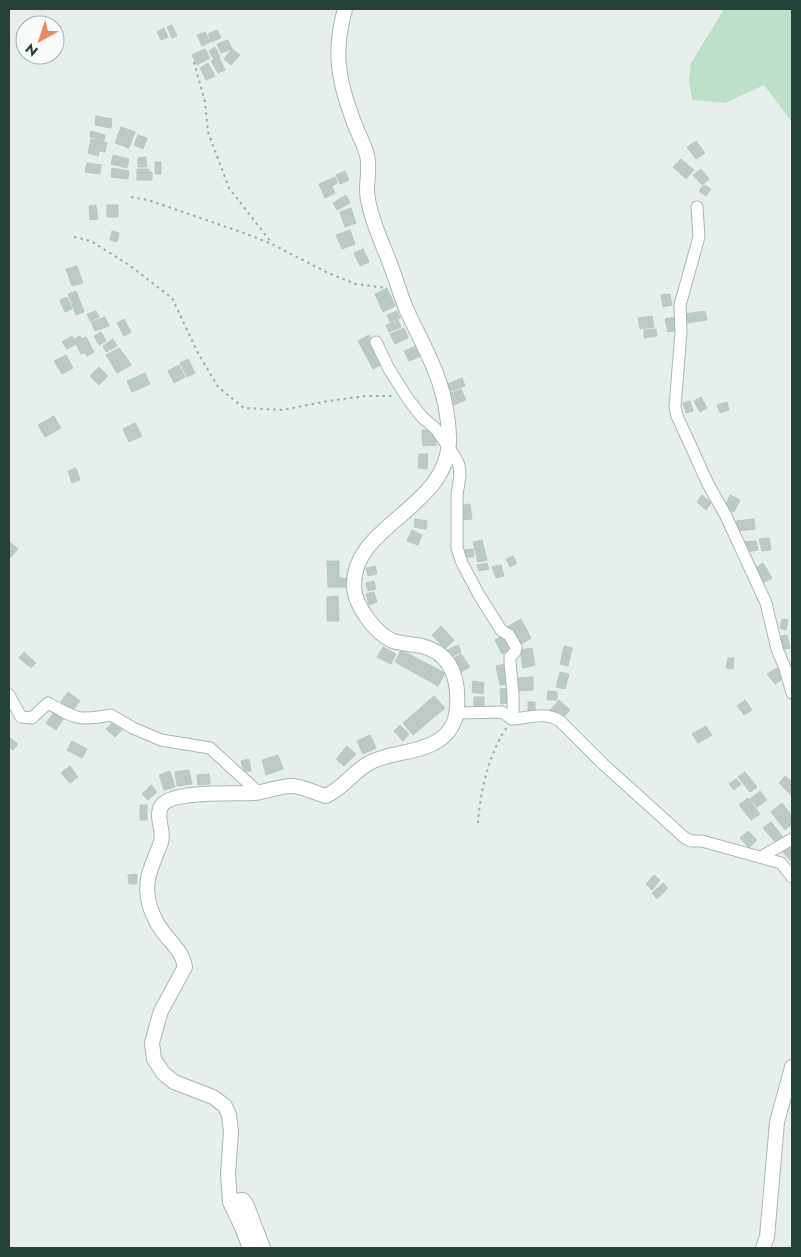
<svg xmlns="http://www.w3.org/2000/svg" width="801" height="1257" viewBox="0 0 801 1257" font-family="Jost,sans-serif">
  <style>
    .green { fill: #bfe0c8 }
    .building { fill: #bbcac4; stroke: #b8c9c2 }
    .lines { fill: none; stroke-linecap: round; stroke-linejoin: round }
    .minor-casing { stroke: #a8b8b2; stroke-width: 13 }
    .tertiary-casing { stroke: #a8b8b2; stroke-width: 16 }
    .path { stroke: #86b3a5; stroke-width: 2; stroke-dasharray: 2.5 4; stroke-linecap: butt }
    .minor { stroke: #fff; stroke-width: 11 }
    .tertiary { stroke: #fff; stroke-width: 14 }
  </style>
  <rect width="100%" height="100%" fill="#e6efeb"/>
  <!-- green -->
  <path class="green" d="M724,9H792V122L764,85L725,103L692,100L689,80L691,63Z"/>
  <!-- building -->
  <g class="building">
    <path d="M172,25L177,36L172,38L167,27Z"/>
    <path d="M164,28L168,37L161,40L157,32Z"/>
    <path d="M217,30L221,38L211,42L208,34Z"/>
    <path d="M205,32L210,42L202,46L197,35Z"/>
    <path d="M228,40L232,49L221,53L217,44Z"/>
    <path d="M215,47L220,57L214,60L209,51Z"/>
    <path d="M205,49L210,58L197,65L192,55Z"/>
    <path d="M232,49L240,55L231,65L224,59Z"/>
    <path d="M219,58L225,70L218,73L211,61Z"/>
    <path d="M208,63L215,76L206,80L200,68Z"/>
    <path d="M96,116L112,119L111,128L95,125Z"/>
    <path d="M121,127L135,132L129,148L115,143Z"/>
    <path d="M91,131L105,135L104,141L90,137Z"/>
    <path d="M138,135L147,138L143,149L134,145Z"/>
    <path d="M91,139L107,143L105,152L99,151L98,156L88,153Z"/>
    <path d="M696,141L705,153L696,159L687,147Z"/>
    <path d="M113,155L129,159L127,168L111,164Z"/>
    <path d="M146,157L147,167H138V158Z"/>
    <path d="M681,159L694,170L686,179L673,167Z"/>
    <rect x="155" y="162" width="6" height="12"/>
    <path d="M87,163L101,165L100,174L85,172Z"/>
    <path d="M112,168L129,171L128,179L111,177Z"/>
    <path d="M137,169H149V172H152V180H137Z"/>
    <path d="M701,169L709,179L702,185L693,175Z"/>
    <path d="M345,171L349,180L340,184L336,175Z"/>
    <path d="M335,177L337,183L332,186L335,193L325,198L319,184Z"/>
    <path d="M704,185L711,189L706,196L699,191Z"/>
    <path d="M346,195L350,203L337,210L333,203Z"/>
    <path d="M96,205L98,219L90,220L89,206Z"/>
    <rect x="107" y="205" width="11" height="12"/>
    <path d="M351,208L356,223L345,227L340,212Z"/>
    <path d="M350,230L355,244L342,249L336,235Z"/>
    <path d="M112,231L119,233L117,242L110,240Z"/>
    <path d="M363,249L369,262L360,266L354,253Z"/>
    <path d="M77,266L83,283L72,286L66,269Z"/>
    <path d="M387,288L395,306L383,312L375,294Z"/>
    <path d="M76,291L84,312L76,315L68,294Z"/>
    <path d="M670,294L672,305L663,307L661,295Z"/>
    <path d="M67,297L72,309L65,312L60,300Z"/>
    <path d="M96,311L99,317L90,321L87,314Z"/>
    <path d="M397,311L400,318L390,322L387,315Z"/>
    <path d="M705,311L707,320L687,323L685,314Z"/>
    <path d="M652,316L654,327L640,329L638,318Z"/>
    <path d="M105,317L109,326L95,331L91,322Z"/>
    <path d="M675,317L678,330L668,332L665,319Z"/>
    <path d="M124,319L131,332L124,336L117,323Z"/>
    <path d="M398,320L401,327L389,332L386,325Z"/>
    <path d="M404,328L408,338L395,344L390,334Z"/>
    <path d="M656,329L657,336L644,338V330Z"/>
    <path d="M101,332L106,341L99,345L94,336Z"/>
    <path d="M369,335L385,363L373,369L358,341Z"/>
    <path d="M72,336L76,344L67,349L62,342Z"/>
    <path d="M80,336L81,339L86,337L94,352L87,356L85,352L81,354L74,339Z"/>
    <path d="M113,339L117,346L106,352L103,346Z"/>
    <path d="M416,346L421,356L409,361L404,351Z"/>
    <path d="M119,348L124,355L111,363L106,355Z"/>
    <path d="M66,355L73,368L62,374L54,361Z"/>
    <path d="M125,355L131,365L117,373L111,363Z"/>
    <path d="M188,359L195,373L187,377L180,363Z"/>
    <path d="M179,365L185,377L174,383L168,371Z"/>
    <path d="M99,367L108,376L99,385L90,376Z"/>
    <path d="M145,373L150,384L132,392L127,381Z"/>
    <path d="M462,378L465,386L451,391L448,384Z"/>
    <path d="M461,389L466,400L451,406L446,395Z"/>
    <path d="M701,397L707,408L700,412L694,401Z"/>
    <path d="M690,401L693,411L686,413L683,403Z"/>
    <path d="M727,402L729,410L720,413L717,405Z"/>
    <path d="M54,416L61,428L45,437L38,425Z"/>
    <path d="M135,423L142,436L129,442L123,429Z"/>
    <path d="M422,430H435L436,445L423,446Z"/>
    <path d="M419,454H428L427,469L418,468Z"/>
    <path d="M76,468L80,480L72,483L68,471Z"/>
    <path d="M702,495L711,503L706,510L697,502Z"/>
    <path d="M730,495L740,500L734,512L725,507Z"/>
    <path d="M470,504L472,519L462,520L460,505Z"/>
    <path d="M415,519L427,521L426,529L414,527Z"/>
    <path d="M754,519L755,529L737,531L736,521Z"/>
    <path d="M412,530L422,535L418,545L407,541Z"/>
    <path d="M769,538L771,550L762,551L759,539Z"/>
    <path d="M482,540L487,560L478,562L473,542Z"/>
    <path d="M9,541L18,549L9,559Z"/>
    <path d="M756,541L758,550L746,552L744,542Z"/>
    <path d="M473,549L474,557H465L464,550Z"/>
    <path d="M513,556L517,563L510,567L506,559Z"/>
    <path d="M327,561H339V578H348V587H328Z"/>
    <path d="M487,563L489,569L479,571L477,565Z"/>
    <path d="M763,563L772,578L761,584L752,570Z"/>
    <path d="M501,565L504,576L496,578L492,567Z"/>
    <path d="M375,566L377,574L368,576L366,568Z"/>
    <path d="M374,581L376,589L368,591L366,583Z"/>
    <path d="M374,592L377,602L369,605L366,594Z"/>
    <path d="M338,596L339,621H327V597Z"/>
    <path d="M521,619L531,638L518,646L507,627Z"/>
    <path d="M782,619L788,620L786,630L780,628Z"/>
    <path d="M441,626L454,640L445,649L432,635Z"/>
    <path d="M504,635L511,649L502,654L495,640Z"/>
    <path d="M787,635L790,648L780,650L776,637Z"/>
    <path d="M458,645L461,652L451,657L447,650Z"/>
    <path d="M564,646L572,648L568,666L560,664Z"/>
    <path d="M383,647L396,654L391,664L377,657Z"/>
    <path d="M532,648L535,665L523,668L520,650Z"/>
    <path d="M401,650L445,673L438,686L395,662Z"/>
    <path d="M24,652L36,663L31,668L19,658Z"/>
    <path d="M461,654L470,667L461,672L452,659Z"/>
    <path d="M728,658H734L733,669L726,668Z"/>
    <path d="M506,664L510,683L500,685L496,666Z"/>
    <path d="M777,668L784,678L775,684L767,674Z"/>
    <path d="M560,672L569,674L565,689L556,687Z"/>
    <path d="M533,677V690L518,691L517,678Z"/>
    <path d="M473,681L484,683L483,694L472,692Z"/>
    <path d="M510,688L511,703L501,704L500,689Z"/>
    <path d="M548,691L557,692V700H547Z"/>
    <path d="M68,692L80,701L73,710L61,702Z"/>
    <path d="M434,696L445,708L413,735L403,723Z"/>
    <rect x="474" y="697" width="10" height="9"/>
    <path d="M559,700L570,710L561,720L550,710Z"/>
    <path d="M745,700L752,710L744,715L737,706Z"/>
    <rect x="528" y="702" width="7" height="11"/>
    <path d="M55,711L64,718L56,730L46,723Z"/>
    <path d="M116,719L124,727L115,737L106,729Z"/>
    <path d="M400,725L409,734L403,741L394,731Z"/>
    <path d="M706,726L712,735L698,743L692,734Z"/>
    <path d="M370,735L376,748L363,754L357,741Z"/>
    <path d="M9,737L18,744L13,750L9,747Z"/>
    <path d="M72,741L87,749L82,758L67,750Z"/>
    <path d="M347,746L356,754L344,766L336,759Z"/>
    <path d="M278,755L283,769L266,775L262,760Z"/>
    <path d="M249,759L251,771L244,772L241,761Z"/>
    <path d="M70,766L78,777L70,783L61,773Z"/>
    <path d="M189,770L192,784L177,786L175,772Z"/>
    <path d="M170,771L175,787L164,790L159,775Z"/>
    <path d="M745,772L757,787L750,792L738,777Z"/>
    <path d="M209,774L210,784L198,785L197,775Z"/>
    <path d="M785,776L792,782V796L779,783Z"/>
    <path d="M736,779L741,784L734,790L729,784Z"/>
    <path d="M151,785L157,792L148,800L142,794Z"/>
    <path d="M760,791L767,800L757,807L750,799Z"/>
    <path d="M748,798L760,814L751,820L739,805Z"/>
    <path d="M782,803L792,816V824L785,830L771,812Z"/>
    <rect x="140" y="805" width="7" height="15"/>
    <path d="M771,822L783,837L776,843L763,828Z"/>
    <path d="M748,831L757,840L749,848L740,838Z"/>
    <path d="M788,844L792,848V862L781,850Z"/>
    <path d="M137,874V884H129L128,875Z"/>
    <path d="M654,875L660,880L652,890L646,884Z"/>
    <path d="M663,883L668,888L657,899L652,893Z"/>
  </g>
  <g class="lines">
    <!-- minor casing -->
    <g class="minor-casing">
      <g id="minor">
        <path d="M697,207L699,237L680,305L681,332L675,407L677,416L689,442L708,484L726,516L766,603L777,649L785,668L792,693"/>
        <path d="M376,342L389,369L408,399L422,417L436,429L455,457L459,465L460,476L457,495V548L462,563L479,595L501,630L509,635L516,647L515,652L510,657C510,678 516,697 512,719"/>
        <path d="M9,695L21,717L32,718L48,703C76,719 79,721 111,715L133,728L161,740L210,748L258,792"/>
        <path d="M456,719L460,713L502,712L512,719C530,718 544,711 560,721L603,764L685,838L691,841H702L781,863L792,877"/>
        <path d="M761,857L792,839"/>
      </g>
    </g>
    <!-- tertiary casing -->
    <g class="tertiary-casing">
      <g id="tertiary">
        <path d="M230,1202L243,1200L247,1206L263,1248"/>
        <path d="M250,1248L241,1225L230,1202L228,1174L231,1131L229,1115L225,1106L213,1097L174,1082L163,1073L154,1059L152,1043L158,1021L161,1011L185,967C182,951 172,944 163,932C156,923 149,908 148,897C144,877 155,860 161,842C165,830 154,816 162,805C173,790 237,794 255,793C267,792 281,785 293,786C304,787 315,793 326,796C343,788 353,772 369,763C389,752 414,754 434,743C448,736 456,723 457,708C459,681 453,654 422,646C413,644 403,644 393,641C376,634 355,606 354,587C351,524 452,508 449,436C447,386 430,359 409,315C402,301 398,285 392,269C387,255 381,242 376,228C372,216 367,203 367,190C367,178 370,167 367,155C363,141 355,128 351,114C337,76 334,48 345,9"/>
        <path d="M763,1248L767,1237L777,1122L792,1067"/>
      </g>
    </g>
    <!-- path -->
    <g class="path">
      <path d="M194,62L205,102L208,132L229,188L271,242"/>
      <path d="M131,197L148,200L244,233L272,244L326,272L355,284L387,288"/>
      <path d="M74,237L91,241L129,265L172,298L197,351L218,387L244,408L283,410L328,401L366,396H393"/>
      <path d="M478,823C480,792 489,753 507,727"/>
    </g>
    <!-- minor -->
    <use href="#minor" class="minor"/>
    <!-- tertiary -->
    <use href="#tertiary" class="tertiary"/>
  </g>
  <!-- border -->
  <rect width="801" height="1257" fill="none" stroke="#24423a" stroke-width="20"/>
  <!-- north arrow -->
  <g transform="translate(40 40) rotate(220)"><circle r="24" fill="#f7fbf9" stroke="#a3b1ad"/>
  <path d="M0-4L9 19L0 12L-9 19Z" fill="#f4845f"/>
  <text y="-8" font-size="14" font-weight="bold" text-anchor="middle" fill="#24423a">N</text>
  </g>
</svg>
